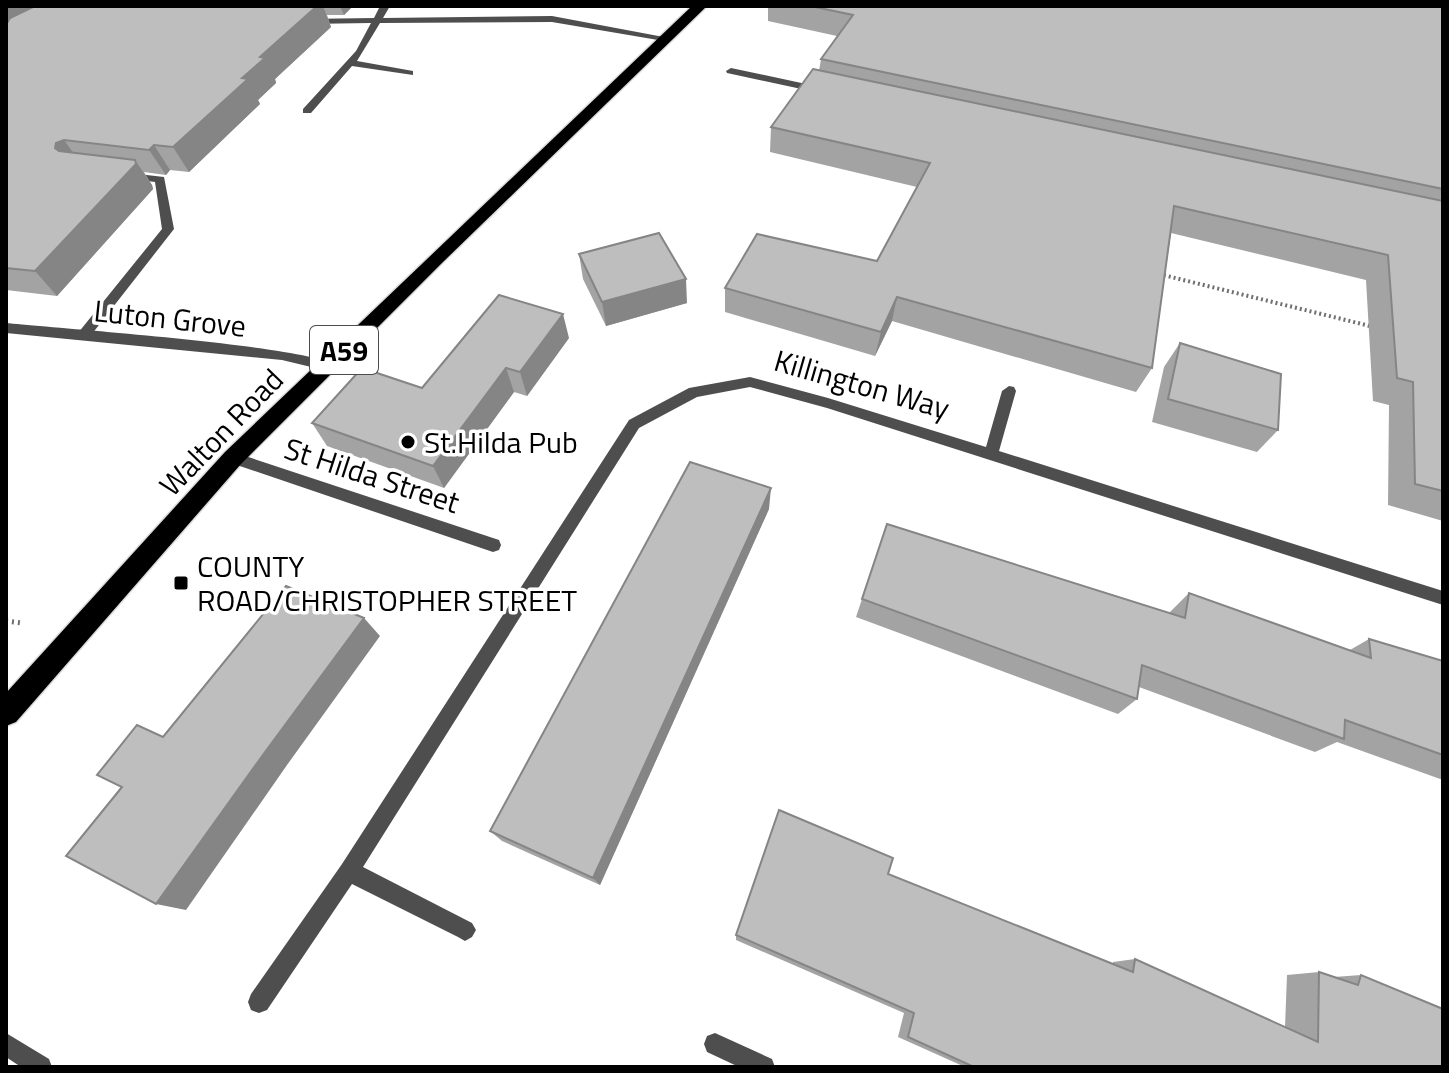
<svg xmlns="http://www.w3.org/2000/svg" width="1449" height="1073" viewBox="0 0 1449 1073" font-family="'Titillium Web',sans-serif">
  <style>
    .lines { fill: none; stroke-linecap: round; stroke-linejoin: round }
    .highway-casing { stroke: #dbdbdb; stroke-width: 3 }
    .path-far1 { stroke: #707070; stroke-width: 4; stroke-dasharray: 2 3; stroke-linecap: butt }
    .path { stroke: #707070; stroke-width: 5; stroke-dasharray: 2 4; stroke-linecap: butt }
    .lane { fill: #4e4e4e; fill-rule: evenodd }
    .street { fill: #4e4e4e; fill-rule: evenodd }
    .highway { fill: #000; fill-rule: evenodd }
    .wall { fill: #a3a3a3 }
    .shaded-wall { fill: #858585 }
    .building { fill: #bebebe; stroke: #858585; stroke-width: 2 }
    .poi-dot { fill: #000; stroke: #fff; stroke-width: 3 }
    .labels { text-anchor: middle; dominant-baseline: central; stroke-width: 7; stroke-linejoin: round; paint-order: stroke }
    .shield { fill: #fff; stroke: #4c4c4c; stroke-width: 2 }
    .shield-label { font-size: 28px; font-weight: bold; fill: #000 }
    .street-label { font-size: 30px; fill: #000; stroke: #fff }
    .poi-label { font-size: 30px; fill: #000; stroke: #fff; text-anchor: start }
  </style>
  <rect width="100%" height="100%" fill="#fff"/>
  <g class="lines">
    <!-- highway casing -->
    <g class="highway-casing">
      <path id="highway" d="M692,6H707L442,263L241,464L16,722L6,726V693L225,452Z"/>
    </g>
    <!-- path-far1 -->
    <path class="path-far1" d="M1159,274L1374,327"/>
    <!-- path -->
    <path class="path" d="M6,621L21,623"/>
    <!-- lane -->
    <path class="lane" d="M129,173L164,177L174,229L88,339H78V333L162,229L155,182L125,178L123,176Z"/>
    <!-- street -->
    <g class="street">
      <path d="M380,6H390L383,18L552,16L669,38L664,41L552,22L380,23L357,61L413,71V75L352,66L311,113H303V109L356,51L371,23L307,24L302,21L304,19L374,18Z"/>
      <path d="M731,68L820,87L825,90L820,93L727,73L726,71Z"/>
      <path d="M6,323C52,328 316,346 335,366L328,371L282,360L6,333Z"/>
      <path d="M750,377L828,398L986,447L1002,391L1009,386L1014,387L1016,391L999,451L1443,591V605L827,408L750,387L697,397L639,428L363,867L472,923L476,930L472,937L465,941L458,937L352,884L267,1010L259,1013L251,1010L248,1002L251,994L342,864L629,420L689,388Z"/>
      <path d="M233,452L493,538L499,540L501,545L499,550L493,552L228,462L226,458Z"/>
      <path d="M6,1033L49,1059L52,1067H21L6,1057Z"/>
      <path d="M715,1033L772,1059L775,1067H739L707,1052L704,1044L707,1036Z"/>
    </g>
    <!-- highway -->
    <use href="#highway" class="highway"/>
  </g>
  <!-- wall -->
  <g class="wall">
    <path d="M6,6H353L344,15H327L331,27L275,79L276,83L258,100L260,104L189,172L170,170L166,175L144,172L152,185L153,189L57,296L6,290Z"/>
    <path d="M768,6H1443V521L1388,505L1389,405L1373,401L1366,280L1171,233L1152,368L1136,392L892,321L875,356L725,312V288L877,261L917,187L770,152L771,127L819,71L821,59L837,36L768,21Z"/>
    <path d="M579,254L687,303L606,326L583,279Z"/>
    <path d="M569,338L527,396L514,392L444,488L327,446L312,423L422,388Z"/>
    <path d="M1180,343L1278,430L1257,452L1152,422L1164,367Z"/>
    <path d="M769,509L600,885L502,841L490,831Z"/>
    <path d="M887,524L1169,613L1189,593L1350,650L1369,639L1443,661V780L1337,742L1315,752L1139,687L1137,699L1118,714L856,617Z"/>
    <path d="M888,874L1113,964V962L1135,959L1285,1027L1287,975L1319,972L1334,977L1361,975L1443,1067H965L898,1037L904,1013L736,940V935Z"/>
  </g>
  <!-- shaded-wall -->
  <g class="shaded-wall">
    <path d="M6,6H75L6,49Z"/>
    <path d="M317,6H323L331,27L275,79L276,83L258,100L260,104L189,172L173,147L242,78L260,57Z"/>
    <path d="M340,6H353L344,15Z"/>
    <path d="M64,140L82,165L55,148L56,143Z"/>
    <path d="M154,145L170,170L166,175L149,150Z"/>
    <path d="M135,160L152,185L153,189L57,296L35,271Z"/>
    <path d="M686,279L687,303L606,326L602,302Z"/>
    <path d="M897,297L892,321L875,356L881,332Z"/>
    <path d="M563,314L569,338L527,396L520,372Z"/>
    <path d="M506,368L514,392L444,488L433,466Z"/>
    <path d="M771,488L769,509L600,885L593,878Z"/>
    <path d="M364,618L380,636L287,765L186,910L156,904L265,752Z"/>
  </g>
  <!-- building -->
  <g class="building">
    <path d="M35,6H317L260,57L265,58L242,78L248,79L173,147L154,145L149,150L64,140L56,143L55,148L59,151L135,160L136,164L35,271L6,268V25L10,18Z"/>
    <path d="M810,6H1443V189L821,59L853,15Z"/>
    <path d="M813,69L1443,201V491L1415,484L1413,382L1397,378L1388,255L1174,206L1152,368L897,297L881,332L725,288L757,234L877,261L930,163L771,127Z"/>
    <path d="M659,233L686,279L602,302L579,254Z"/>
    <path d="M499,295L563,314L520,372L506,368L433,466L312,423L362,368L422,388Z"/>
    <path d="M1180,343L1281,374L1278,430L1168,399Z"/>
    <path d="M690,462L771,488L593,878L490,831Z"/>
    <path d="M887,524L1185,618L1189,593L1371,658L1369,639L1443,661V755L1345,720L1344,739L1142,665L1137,699L862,599Z"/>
    <path d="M286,586L364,618L265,752L156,904L66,856L122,787L97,775L137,725L163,737Z"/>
    <path d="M779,810L893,858L888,874L1133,972L1135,959L1318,1042L1319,972L1358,985L1361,975L1443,1009V1067H974L908,1037L914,1013L736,935Z"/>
  </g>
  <!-- markers -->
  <g class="poi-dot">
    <circle cx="408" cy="442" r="8"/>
    <rect x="173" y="575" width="16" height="16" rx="4"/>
  </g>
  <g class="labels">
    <!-- shield labels -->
    <rect class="shield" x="310" y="326" width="68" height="48" rx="6"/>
    <g class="shield-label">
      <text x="344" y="350">A59</text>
    </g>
    <!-- street labels -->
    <g class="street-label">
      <text transform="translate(170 318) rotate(6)">Luton Grove</text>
      <text transform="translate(862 384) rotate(16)">Killington Way</text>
      <text transform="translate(221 432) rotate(-46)">Walton Road</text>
      <text transform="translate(372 475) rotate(18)">St Hilda Street</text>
    </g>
    <!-- poi labels -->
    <g class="poi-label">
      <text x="424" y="442">St.Hilda Pub</text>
      <text x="197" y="566">COUNTY<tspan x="197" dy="34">ROAD/CHRISTOPHER STREET</tspan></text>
    </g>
  </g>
  <!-- border -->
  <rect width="1449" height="1073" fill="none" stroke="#000000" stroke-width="16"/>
</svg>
